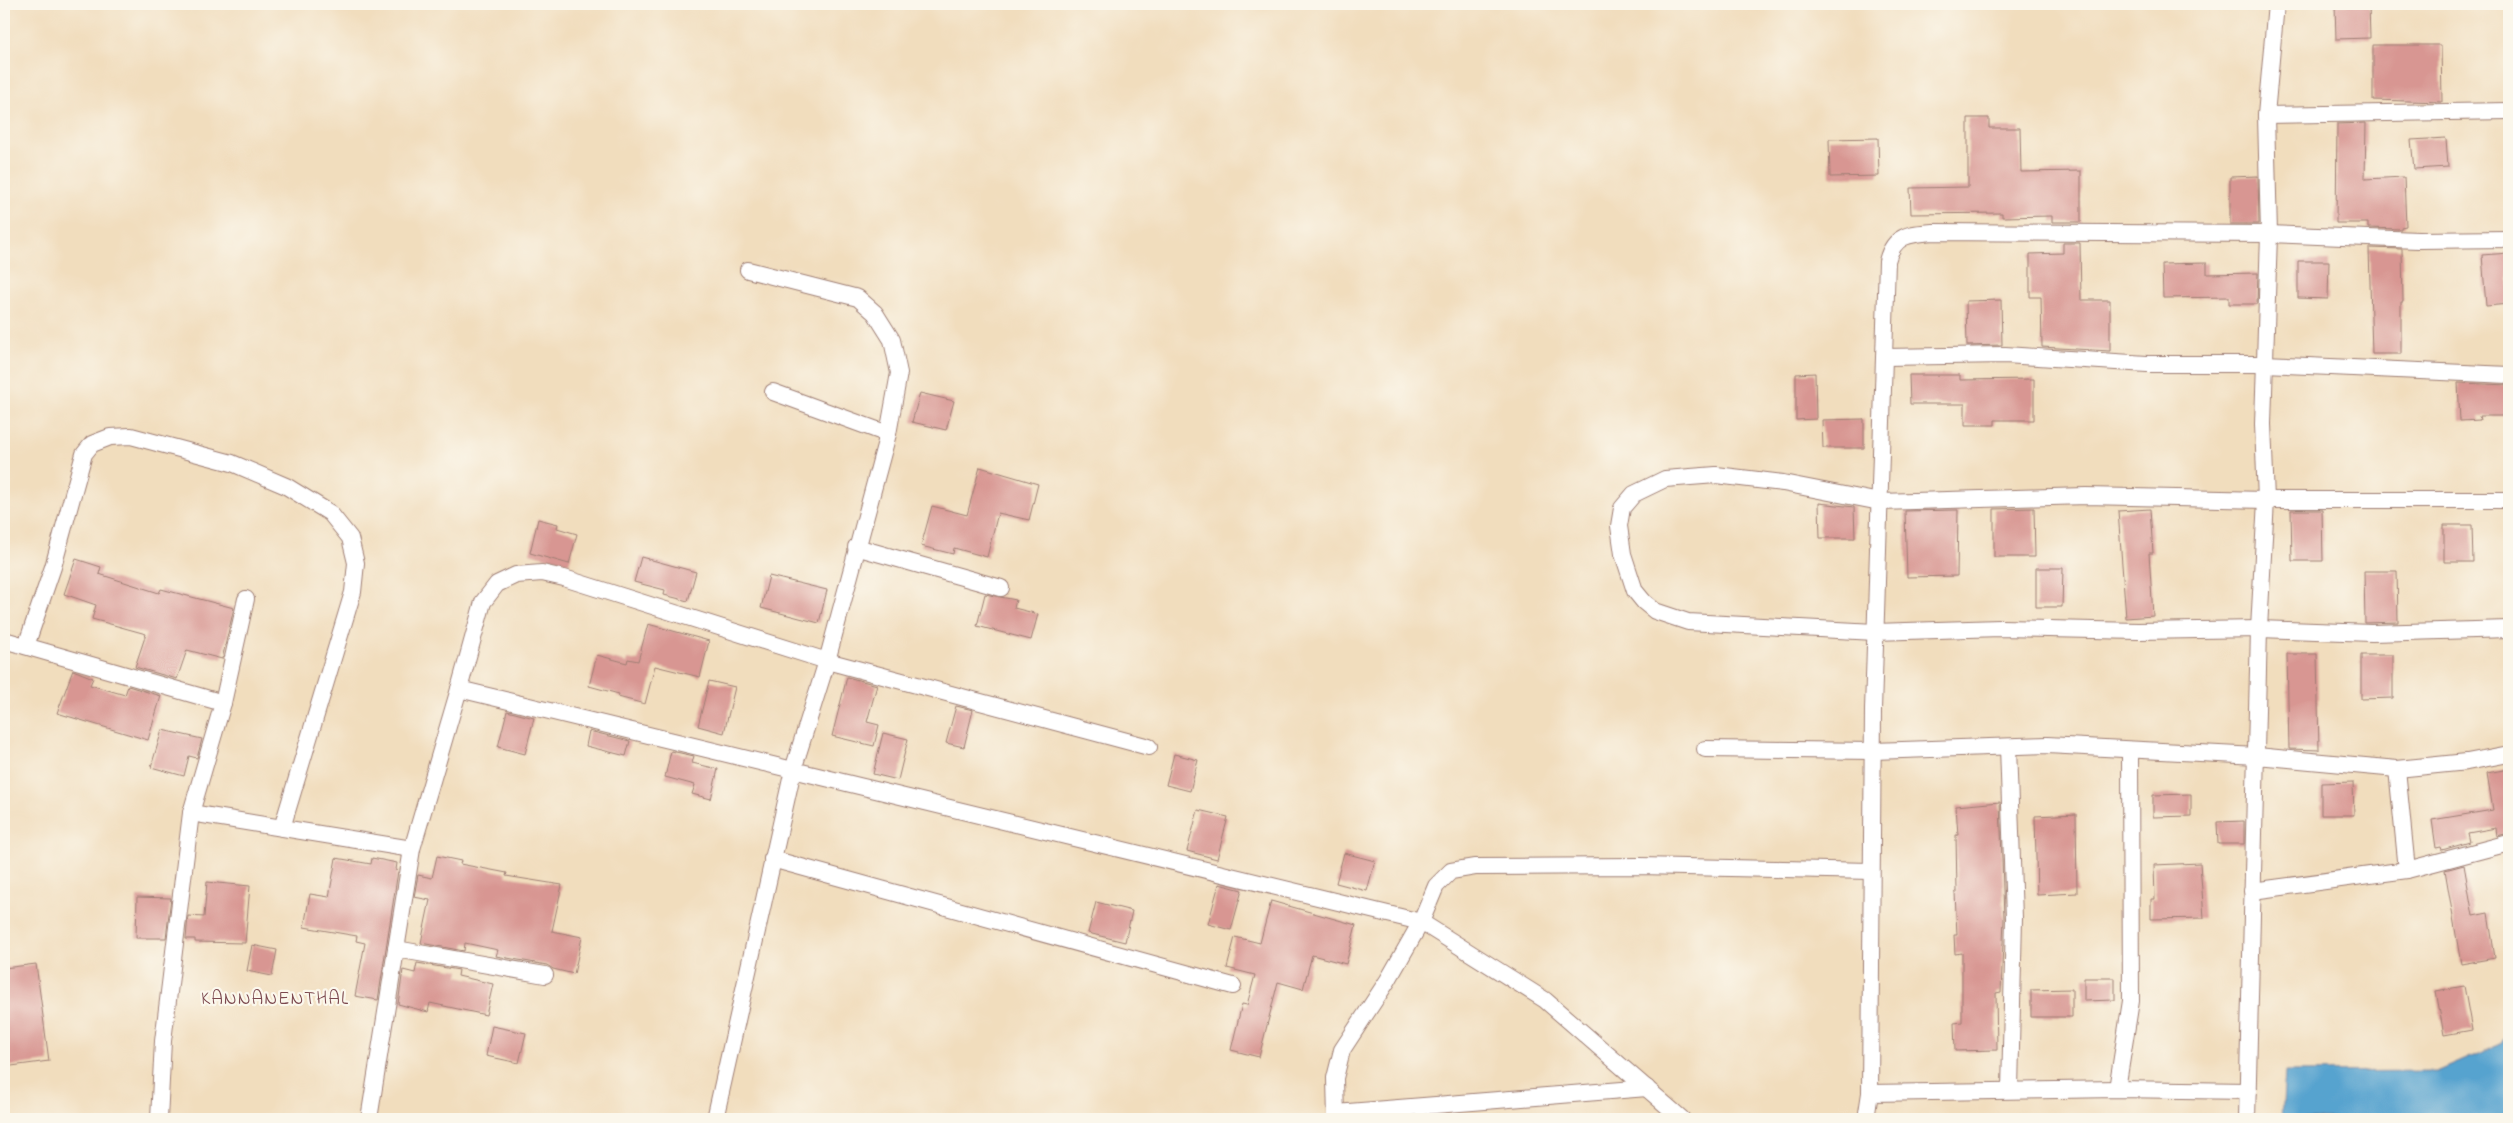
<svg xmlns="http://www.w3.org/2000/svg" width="2513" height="1123" viewBox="0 0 2513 1123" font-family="'Indie Flower',sans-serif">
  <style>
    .water { fill: #56a3cf; stroke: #50617d }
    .building { fill: #d89692 }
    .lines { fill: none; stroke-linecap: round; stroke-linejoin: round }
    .minor-casing { stroke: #9e7e74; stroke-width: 18 }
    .minor { stroke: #fff; stroke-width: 16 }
    .labels { text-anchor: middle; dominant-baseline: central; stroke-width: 4.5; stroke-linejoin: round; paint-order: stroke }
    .neighbourhood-label { font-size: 19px; letter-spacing: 1px; fill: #7c494f; stroke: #fbf7ec }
  </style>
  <rect width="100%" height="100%" fill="#fbf7ec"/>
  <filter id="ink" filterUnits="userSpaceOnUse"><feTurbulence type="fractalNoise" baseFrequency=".02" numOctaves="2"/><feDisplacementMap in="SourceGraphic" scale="10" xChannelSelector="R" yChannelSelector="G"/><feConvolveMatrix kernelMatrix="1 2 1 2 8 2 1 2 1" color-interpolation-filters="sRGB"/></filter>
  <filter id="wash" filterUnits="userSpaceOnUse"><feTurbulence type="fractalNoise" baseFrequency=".0096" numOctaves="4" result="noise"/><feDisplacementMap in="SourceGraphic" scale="20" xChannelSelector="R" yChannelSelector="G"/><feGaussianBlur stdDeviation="1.12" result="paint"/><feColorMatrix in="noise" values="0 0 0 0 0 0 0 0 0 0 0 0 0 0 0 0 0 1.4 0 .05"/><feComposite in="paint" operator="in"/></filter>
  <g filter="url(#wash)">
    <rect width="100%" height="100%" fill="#f1ddbd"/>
    <!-- water -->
    <path class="water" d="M2509,1029V1119H2282L2285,1072L2439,1071L2501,1044Z"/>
    <g id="blocks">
      <!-- building -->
      <g class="building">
        <path d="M2335,4H2369L2370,38L2336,39Z"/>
        <path d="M2373,45H2441L2442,102L2373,100Z"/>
        <path d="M1968,118H1989V128H2020L2021,172L2081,171V222H2052V216L2002,217V213L1911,214L1910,188L1968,187Z"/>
        <path d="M2366,123L2365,179L2404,177L2406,226L2401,227V229L2368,228V223H2336L2337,124Z"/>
        <path d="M1878,138L1879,176L1830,177L1829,139Z"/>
        <path d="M2446,138L2448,167L2414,169L2411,140Z"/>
        <path d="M2258,176L2259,224H2230V177Z"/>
        <path d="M2063,243H2080L2081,300H2110V351L2042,347L2041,297H2030V254L2063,253Z"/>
        <path d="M2369,248L2402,249L2403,302H2401V354H2372Z"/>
        <path d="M2509,253V304L2486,306L2482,255Z"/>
        <path d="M2298,261H2329L2328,299L2298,298Z"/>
        <path d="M2207,263V274L2258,273L2257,304H2229V297L2163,298L2162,264Z"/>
        <path d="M2001,300L2002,345L1967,346L1966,301Z"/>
        <path d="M1815,373L1816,419L1796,420V374Z"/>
        <path d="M1909,375H1960V380L2034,379V420H1995V425H1965V404H1910Z"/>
        <path d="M2458,383L2509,385V416H2479L2480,420L2460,421Z"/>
        <path d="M920,393L954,401L946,430L912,422Z"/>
        <path d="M1864,419V448H1823L1822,420Z"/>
        <path d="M980,467L1038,484L1029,520L998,513L987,557L954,548L953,554L921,546L932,506L967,515Z"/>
        <path d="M1819,503L1854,507L1855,538H1820Z"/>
        <path d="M2034,508L2035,557H1994V509Z"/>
        <path d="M2150,509L2153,553H2149L2153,616L2126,618L2118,511Z"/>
        <path d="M1958,510L1957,576L1907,577L1905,511Z"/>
        <path d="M2291,510H2322L2323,561H2292Z"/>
        <path d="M538,519L558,524L557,528L577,534L569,564L530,553Z"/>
        <path d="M2444,525H2472L2473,562H2444Z"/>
        <path d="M641,557L696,572L688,601L664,595L665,590L634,582Z"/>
        <path d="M76,559L101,567L99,574L159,593L161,589L234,608L222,659L187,650L177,679L135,667L146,634L92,619L96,605L64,594Z"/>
        <path d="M2036,568H2063L2062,607H2036Z"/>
        <path d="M2364,571H2397L2398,622L2365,623Z"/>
        <path d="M769,576L827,590L819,623L761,608Z"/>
        <path d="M985,594L1016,600L1014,608L1038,614L1031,640L977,626Z"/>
        <path d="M648,624L709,641L700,677L655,666L645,704L618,697L619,694L589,686L597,655L627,663L628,659L638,661Z"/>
        <path d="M2287,654H2317L2319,750L2289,749Z"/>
        <path d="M2361,655H2393V698L2361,699Z"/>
        <path d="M73,670L93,678L90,685L125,695L128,686L161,696L148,740L57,713Z"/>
        <path d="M847,677L877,685L867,722L879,725L874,746L832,736Z"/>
        <path d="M709,681L735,687L724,733L698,726Z"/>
        <path d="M956,706L973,710L964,747L946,743Z"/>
        <path d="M507,711L534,718L525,754L498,747Z"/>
        <path d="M162,730L202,739L197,758L189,756L184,776L151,767Z"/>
        <path d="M589,731L630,741L626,756L586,746Z"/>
        <path d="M883,733L908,739L898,780L873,774Z"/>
        <path d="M671,751L694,756L692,763L718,769L711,799L692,794L695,785L665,777Z"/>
        <path d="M1174,754L1198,760L1190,791L1166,785Z"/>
        <path d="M2509,769V833L2497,836L2496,828L2468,833L2470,842L2442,850L2441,847L2436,848L2432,820L2493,810L2487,773Z"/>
        <path d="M2353,782L2354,815H2321V783Z"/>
        <path d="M2191,794V816L2153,817V795Z"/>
        <path d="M2000,802L2004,918L2001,992L1996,993L1997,1050L1955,1051L1954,1023L1962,1022V953L1955,954L1954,935H1957L1955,892H1957L1956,835H1958L1956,806Z"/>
        <path d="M1198,810L1228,817L1217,859L1187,851Z"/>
        <path d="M2076,814L2077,893L2037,895L2035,816Z"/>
        <path d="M2244,821V844H2218L2217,822Z"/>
        <path d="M1344,853L1375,861L1367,891L1336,883Z"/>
        <path d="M437,856L461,861L460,864L507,873L506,876L562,885L552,931L582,937L574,974L553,969L547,965L496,956L498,950L465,943L464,951L421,943L430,900L414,897L418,875L432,878Z"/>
        <path d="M336,858L371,864L372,858L397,863L396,870L398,871L378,1000L355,996L365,943L356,941L357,936L304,927L310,894L329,897Z"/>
        <path d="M2200,863L2204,918L2151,919V899H2155L2154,865Z"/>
        <path d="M2464,865L2473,916L2488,913L2495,958L2461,964L2445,870Z"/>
        <path d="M207,882L250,886L245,943L195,942V939H186L188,916L204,917Z"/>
        <path d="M1219,884L1242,890L1231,930L1208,924Z"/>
        <path d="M137,897L171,898L166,938H136Z"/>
        <path d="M1271,901L1356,925L1346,964L1312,955L1303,989L1278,982L1259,1057L1231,1050L1242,1004L1247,1005L1255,975L1227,968L1235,937L1260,943Z"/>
        <path d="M1096,902L1132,911L1125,942L1088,933Z"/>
        <path d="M252,945L277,950L272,976L247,971Z"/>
        <path d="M417,963L459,970L458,976L493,984L486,1015L430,1003L428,1012L398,1004L403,970L415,973Z"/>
        <path d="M36,964L49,1061L4,1067V968Z"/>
        <path d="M2084,978H2115V1000L2084,1001Z"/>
        <path d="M2464,986L2472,1030L2444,1035L2436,991Z"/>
        <path d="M2072,989V1017H2031V990Z"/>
        <path d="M492,1026L526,1033L519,1063L486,1056Z"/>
      </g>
    </g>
  </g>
  <g filter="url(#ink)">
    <use href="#blocks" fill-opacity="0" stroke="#9e7e74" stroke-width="1"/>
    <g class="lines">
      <!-- minor casing -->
      <g class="minor-casing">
        <g id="minor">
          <path d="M2266,115L2509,111"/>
          <path d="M748,270L858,298L875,313L892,340L899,373L888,434"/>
          <path d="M1885,357L2005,355L2147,364H2264L2509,375"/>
          <path d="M2509,500H2266L2086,496L1880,502L1783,483L1716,475L1665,479L1634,494L1622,508L1619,526L1623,554L1635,591L1644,602L1655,611L1688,622L1875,632L2000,628L2138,631L2259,629L2372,633L2509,629"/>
          <path d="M856,547L1001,588"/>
          <path d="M4,640L223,703L191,813L163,1041L159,1119"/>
          <path d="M26,646L53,567L84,454L92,444L110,437L131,436L232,463L286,486L330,513L350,538L356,563L353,592L282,828"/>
          <path d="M459,689L483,602L497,584L516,575L542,573L564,578L827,661L888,434L773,392"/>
          <path d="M223,703L246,599"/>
          <path d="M2008,747L2014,918L2010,1090"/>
          <path d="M1705,749L1873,751L2047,745L2257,756L2397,769L2467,762L2509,754"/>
          <path d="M2397,769L2407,870"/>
          <path d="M191,813L412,849"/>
          <path d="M772,859L1233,986"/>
          <path d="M2252,891L2407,870L2509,843"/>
          <path d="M396,949L545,975"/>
          <path d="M2117,1089L2131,1001L2130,751"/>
          <path d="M1870,1093L2117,1089L2248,1091"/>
          <path d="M1336,1113L1647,1088"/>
          <path d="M369,1119L412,849L459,689L793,770L827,661L1149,747"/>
          <path d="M715,1119L793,770L1421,922L1545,1000L1682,1119"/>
          <path d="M1336,1119L1335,1078L1342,1050L1388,980L1421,922L1436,886L1451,871L1475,867L1640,866L1871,871"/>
          <path d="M1866,1119L1870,1093L1873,710L1887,261C1894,235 1908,234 1933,232L2269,234L2266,115L2276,4"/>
          <path d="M2247,1119L2259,629L2266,500L2263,424L2269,234L2418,240L2509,239"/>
        </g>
      </g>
      <!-- minor -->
      <use href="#minor" class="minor"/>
    </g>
  </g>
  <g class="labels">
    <!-- neighbourhood labels -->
    <g class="neighbourhood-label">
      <text x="275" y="999">KANNANENTHAL</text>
    </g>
  </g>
  <!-- margin -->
  <rect width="2513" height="1123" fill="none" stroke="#fbf7ec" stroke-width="20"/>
</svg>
